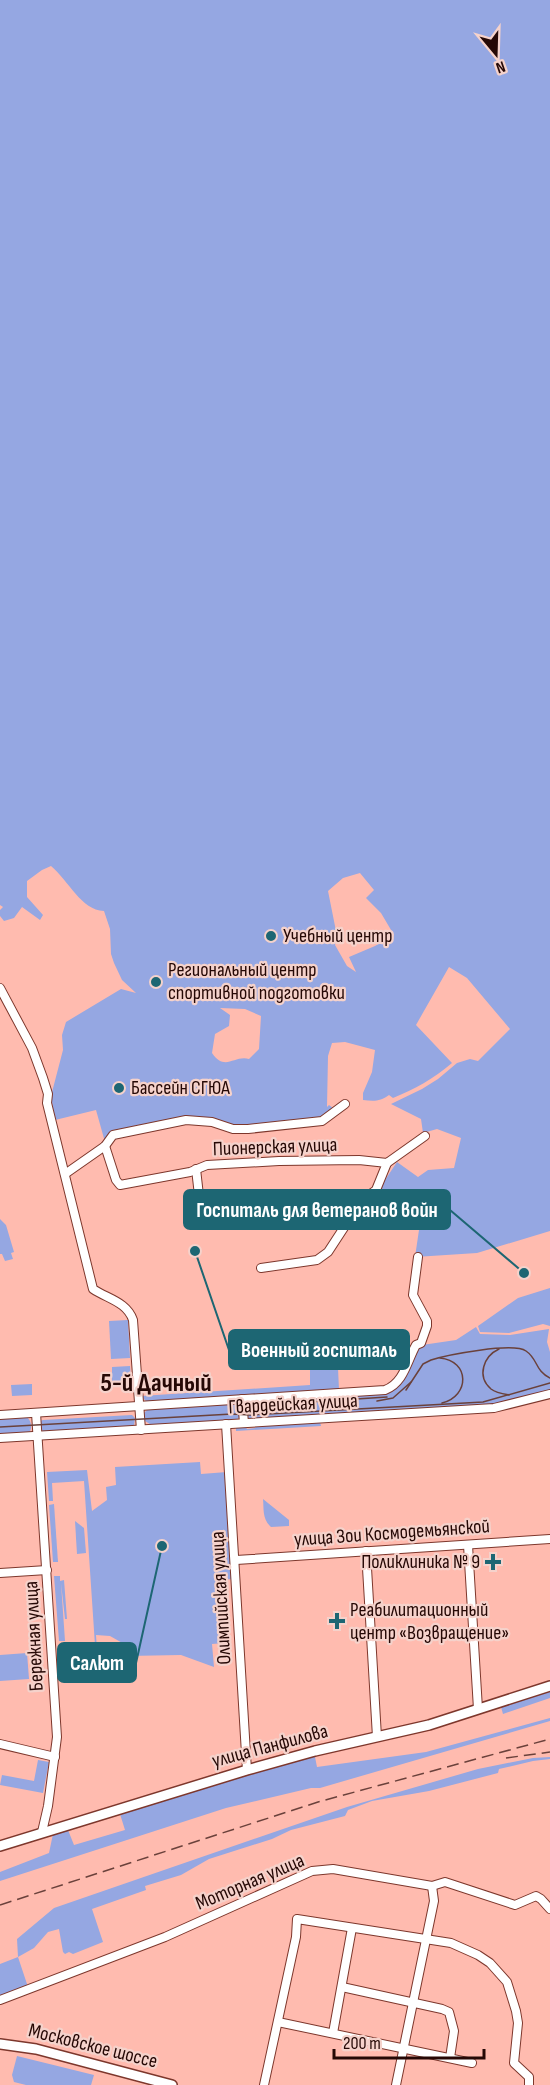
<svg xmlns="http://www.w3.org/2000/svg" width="550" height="2085" viewBox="0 0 550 2085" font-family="'Sofia Sans Condensed',sans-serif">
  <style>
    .green { fill: #95a7e2; fill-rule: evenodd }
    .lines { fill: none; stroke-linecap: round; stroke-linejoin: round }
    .minor-casing { stroke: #7d372c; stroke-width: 10 }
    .major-casing { stroke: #7d372c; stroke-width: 12 }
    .minor { stroke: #fff; stroke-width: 8 }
    .major { stroke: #fff; stroke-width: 9 }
    .tram { stroke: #6a413b; stroke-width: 1.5 }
    .rail { stroke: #6a413b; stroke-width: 1.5; stroke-dasharray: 12 6; stroke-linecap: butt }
    .poi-dot { fill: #1d6673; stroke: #f5d2cb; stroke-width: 2 }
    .labels { text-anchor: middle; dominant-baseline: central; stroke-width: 4.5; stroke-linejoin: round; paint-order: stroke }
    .poi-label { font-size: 20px; fill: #250805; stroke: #f5d2cb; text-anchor: start }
    .street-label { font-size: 20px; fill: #250805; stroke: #f5d2cb }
    .district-label { font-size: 26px; font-weight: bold; fill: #250805; stroke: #f5d2cb }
    .leader { fill: none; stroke: #1d6673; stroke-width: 2 }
    .callout-dot { fill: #1d6673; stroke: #f5d2cb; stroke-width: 2 }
    .callout { fill: #1d6673; stroke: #1d6673; stroke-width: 2 }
    .callout-label { font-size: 21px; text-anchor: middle; font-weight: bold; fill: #fff }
  </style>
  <rect width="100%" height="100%" fill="#ffbbaf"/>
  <!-- green -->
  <g class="green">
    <path d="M0,0H550V1231L477,1253L415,1257L419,1230L376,1199L383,1183L397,1162L418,1177L428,1170L454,1168L461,1138L437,1129L423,1133L421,1119L391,1104L422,1089L438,1079L457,1063L470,1059L478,1061L510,1029L467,978L449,967L416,1025L452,1063C433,1079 415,1089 393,1098L389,1095C380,1102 373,1101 363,1100V1093L372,1072L375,1050L345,1042L332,1043L328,1056L327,1107L329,1105L333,1108L327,1117L247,1127L229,1125L213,1120L155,1124L118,1130L111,1134L105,1142L96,1110L55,1120L51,1096L63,1050L62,1035L66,1022L121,989L136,993L122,980L114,963L111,954L110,929L104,911C81,910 69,881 51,866L42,870L27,881V897L43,915L40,920L22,907L14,918L4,921L0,916V910L3,907L0,905ZM360,873L374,890L366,898L381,913L394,935L375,946L349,957L356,972L347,966L335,945L337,936L328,891L343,878ZM220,1008L245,1009L261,1016L259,1049L249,1059C234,1055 225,1072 212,1053L215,1034L229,1026L230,1015Z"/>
    <path d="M0,1219L6,1225L14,1252L11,1253L13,1259L5,1261L2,1254H0Z"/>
    <path d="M550,1288V1326L543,1324L509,1333L480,1332L478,1326L518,1298Z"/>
    <path d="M128,1320L130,1358L111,1359L109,1321Z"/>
    <path d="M476,1327L480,1334L510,1335L549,1329L547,1342L550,1352V1391L495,1405L251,1420L247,1417V1408L251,1401L393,1389L401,1383L419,1347L422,1345L456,1340Z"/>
    <path d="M130,1366L131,1381L112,1382V1367Z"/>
    <path d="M338,1368L339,1390L147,1402L141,1396L310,1385V1370Z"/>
    <path d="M32,1384V1395L12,1396L11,1385Z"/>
    <path d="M234,1401L241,1404L240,1417L234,1421L153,1426L145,1421L144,1413L149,1408Z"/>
    <path d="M132,1415L135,1418L134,1427L44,1433L40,1427V1421L43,1420Z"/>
    <path d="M25,1416C31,1419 33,1427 29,1433L0,1436V1417Z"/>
    <path d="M320,1422L321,1426L236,1431V1427L245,1426L247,1429L255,1428L256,1426Z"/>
    <path d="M200,1462L201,1474L227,1472L235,1579L216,1580L217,1596H223L225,1643L212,1644L214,1667L181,1655L127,1656L126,1645L110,1636L96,1635L98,1664L60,1667L59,1644H65L66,1662L96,1660L84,1481L52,1483L53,1501H49L47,1472L87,1470L92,1511L107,1500L106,1487L116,1485L115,1467Z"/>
    <path d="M263,1499L289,1520V1526L271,1527C262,1519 264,1509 263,1499Z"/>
    <path d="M54,1504L58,1562H53L49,1505Z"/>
    <path d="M75,1521L84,1528L86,1553L77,1554Z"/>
    <path d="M54,1576H60V1581L64,1580L67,1619H65L61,1583L65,1641H59Z"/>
    <path d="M27,1653L29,1679L0,1681V1655Z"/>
    <path d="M550,1691V1698L503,1714L501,1707Z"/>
    <path d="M550,1718V1721L320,1788H311L226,1808L0,1881V1872L49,1853L53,1834L68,1830L74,1845L125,1830L120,1814L308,1756L315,1757L317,1767L426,1752Z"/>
    <path d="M550,1757V1759L533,1761L499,1769L498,1773L429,1791L372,1801L348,1810L345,1816L291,1830L272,1839L209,1859L181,1875L145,1886L146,1890L92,1909L103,1942L73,1954L69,1952L65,1954L63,1952L59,1929L48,1932L34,1948L18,1957L28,1987L0,1998V1964L18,1957L17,1939L54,1908L347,1807L478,1769L533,1758Z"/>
    <path d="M38,1760L49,1762L43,1793L0,1785L2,1775L34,1781Z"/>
    <path d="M17,2056L94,2075L91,2085H26L14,2082L12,2075Z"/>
  </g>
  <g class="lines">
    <!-- minor casing -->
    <g class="minor-casing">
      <g id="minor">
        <path d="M0,988L32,1048L43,1078L48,1094L47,1103L93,1289C108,1299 127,1302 133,1320L141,1430"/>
        <path d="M105,1146L116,1180L120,1185L190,1172L207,1165L279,1161L359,1160L387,1163L425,1136"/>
        <path d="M196,1169L201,1213L203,1217L348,1199L362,1200"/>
        <path d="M65,1174L105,1146L113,1135L186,1120L212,1122L233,1129H248L322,1121L345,1104"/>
        <path d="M261,1268L317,1260L328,1252L362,1200L376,1190L387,1163"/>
        <path d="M242,1399L244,1423"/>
        <path d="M36,1413L57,1737L48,1806L42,1832"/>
        <path d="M0,1415L385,1390C404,1383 407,1361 416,1345L421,1343L427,1326V1321L413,1295L418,1257"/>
        <path d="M226,1424L247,1770"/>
        <path d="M0,1438L494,1408L550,1394"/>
        <path d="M468,1545L478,1709"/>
        <path d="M366,1551L377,1737"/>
        <path d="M236,1560L550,1539"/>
        <path d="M0,1573L47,1570"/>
        <path d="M0,1744L55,1757"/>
        <path d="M342,1987L442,2009L449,2012L454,2031L450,2058"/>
        <path d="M0,2000L165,1937L312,1871L333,1869L432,1886L445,1882L515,1905L536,1896L541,1899L550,1909"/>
        <path d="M278,2022L472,2063"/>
        <path d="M333,2033L352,1928"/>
        <path d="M264,2085L296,1937L297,1919L451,1943L478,1955L490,1963L507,1982L516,2011L518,2023L514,2063L529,2077V2085"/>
        <path d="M396,2085L434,1901L432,1886"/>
      </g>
    </g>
    <!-- major casing -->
    <g class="major-casing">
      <g id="major">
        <path d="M0,1846L247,1770L315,1751L429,1725L550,1686"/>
        <path d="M0,2044L36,2049L172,2085"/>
      </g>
    </g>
    <!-- minor -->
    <use href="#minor" class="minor"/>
    <!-- major -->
    <use href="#major" class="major"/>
    <!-- tram -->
    <g class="tram">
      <path d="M499,1349C484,1356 476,1376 491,1389C496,1393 503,1394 509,1395"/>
      <path d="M440,1358C470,1361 470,1396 442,1403"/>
      <path d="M406,1390L423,1364L431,1360C447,1355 513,1342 526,1351C538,1359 535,1371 550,1378"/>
      <path d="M377,1401L393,1398L411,1382"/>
      <path d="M263,1409L280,1404L387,1397"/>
      <path d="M0,1427L232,1414L250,1415L483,1402L550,1383"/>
    </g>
    <!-- rail -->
    <g class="rail">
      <path d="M506,1758L550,1752"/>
      <path d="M0,1905L318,1802L550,1739"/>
    </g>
  </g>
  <!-- markers -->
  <g class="poi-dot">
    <circle cx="271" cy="936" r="6"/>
    <circle cx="156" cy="982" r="6"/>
    <circle cx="119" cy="1088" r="6"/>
    <path d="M490 1553h6v6h6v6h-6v6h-6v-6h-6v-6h6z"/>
    <path d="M334 1612h6v6h6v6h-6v6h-6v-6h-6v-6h6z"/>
  </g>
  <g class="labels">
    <!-- poi labels -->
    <g class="poi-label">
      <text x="283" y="936">Учебный центр</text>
      <text x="168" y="970">Региональный центр<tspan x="168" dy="23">спортивной подготовки</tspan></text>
      <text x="131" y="1088">Бассейн СГЮА</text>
      <text x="480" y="1562" text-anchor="end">Поликлиника № 9</text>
      <text x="350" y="1610">Реабилитационный<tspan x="350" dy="23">центр «Возвращение»</tspan></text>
    </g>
    <!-- street labels -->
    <g class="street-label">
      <text transform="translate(275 1147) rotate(-2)">Пионерская улица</text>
      <text transform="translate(293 1404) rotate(-3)">Гвардейская улица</text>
      <text transform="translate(392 1533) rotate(-4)">улица Зои Космодемьянской</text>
      <text transform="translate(221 1598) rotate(-93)">Олимпийская улица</text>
      <text transform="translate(34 1636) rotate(-93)">Бережная улица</text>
      <text transform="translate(270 1746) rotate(-15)">улица Панфилова</text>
      <text transform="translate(250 1882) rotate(-23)">Моторная улица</text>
      <text transform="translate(93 2046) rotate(14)">Московское шоссе</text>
    </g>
    <!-- district labels -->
    <g class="district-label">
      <text x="156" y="1383">5-й Дачный</text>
    </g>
  </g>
  <!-- callouts -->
  <path class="leader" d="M524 1273L450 1210M195 1251L229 1350M162 1546L136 1663"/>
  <g class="callout-dot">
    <circle cx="524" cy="1273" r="6"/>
    <circle cx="195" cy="1251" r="6"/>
    <circle cx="162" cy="1546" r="6"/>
  </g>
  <g class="callout">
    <rect x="184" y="1190" width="266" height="39" rx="6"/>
    <rect x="229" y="1330" width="180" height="39" rx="6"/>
    <rect x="58" y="1643" width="78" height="39" rx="6"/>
  </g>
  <g class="callout-label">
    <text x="317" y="1217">Госпиталь для ветеранов войн</text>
    <text x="319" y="1357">Военный госпиталь</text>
    <text x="97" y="1670">Салют</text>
  </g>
  <!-- north arrow -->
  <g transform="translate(496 54) rotate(161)" stroke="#f5d2cb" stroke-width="4.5" paint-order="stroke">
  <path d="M0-4.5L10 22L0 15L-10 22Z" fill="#250805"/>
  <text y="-9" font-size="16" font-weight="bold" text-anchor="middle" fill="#250805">N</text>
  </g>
  <!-- scale -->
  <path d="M334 2049v9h150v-9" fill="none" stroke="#250805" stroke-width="3"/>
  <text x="343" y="2049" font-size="18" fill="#250805" stroke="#f5d2cb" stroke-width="4.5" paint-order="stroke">200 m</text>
</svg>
